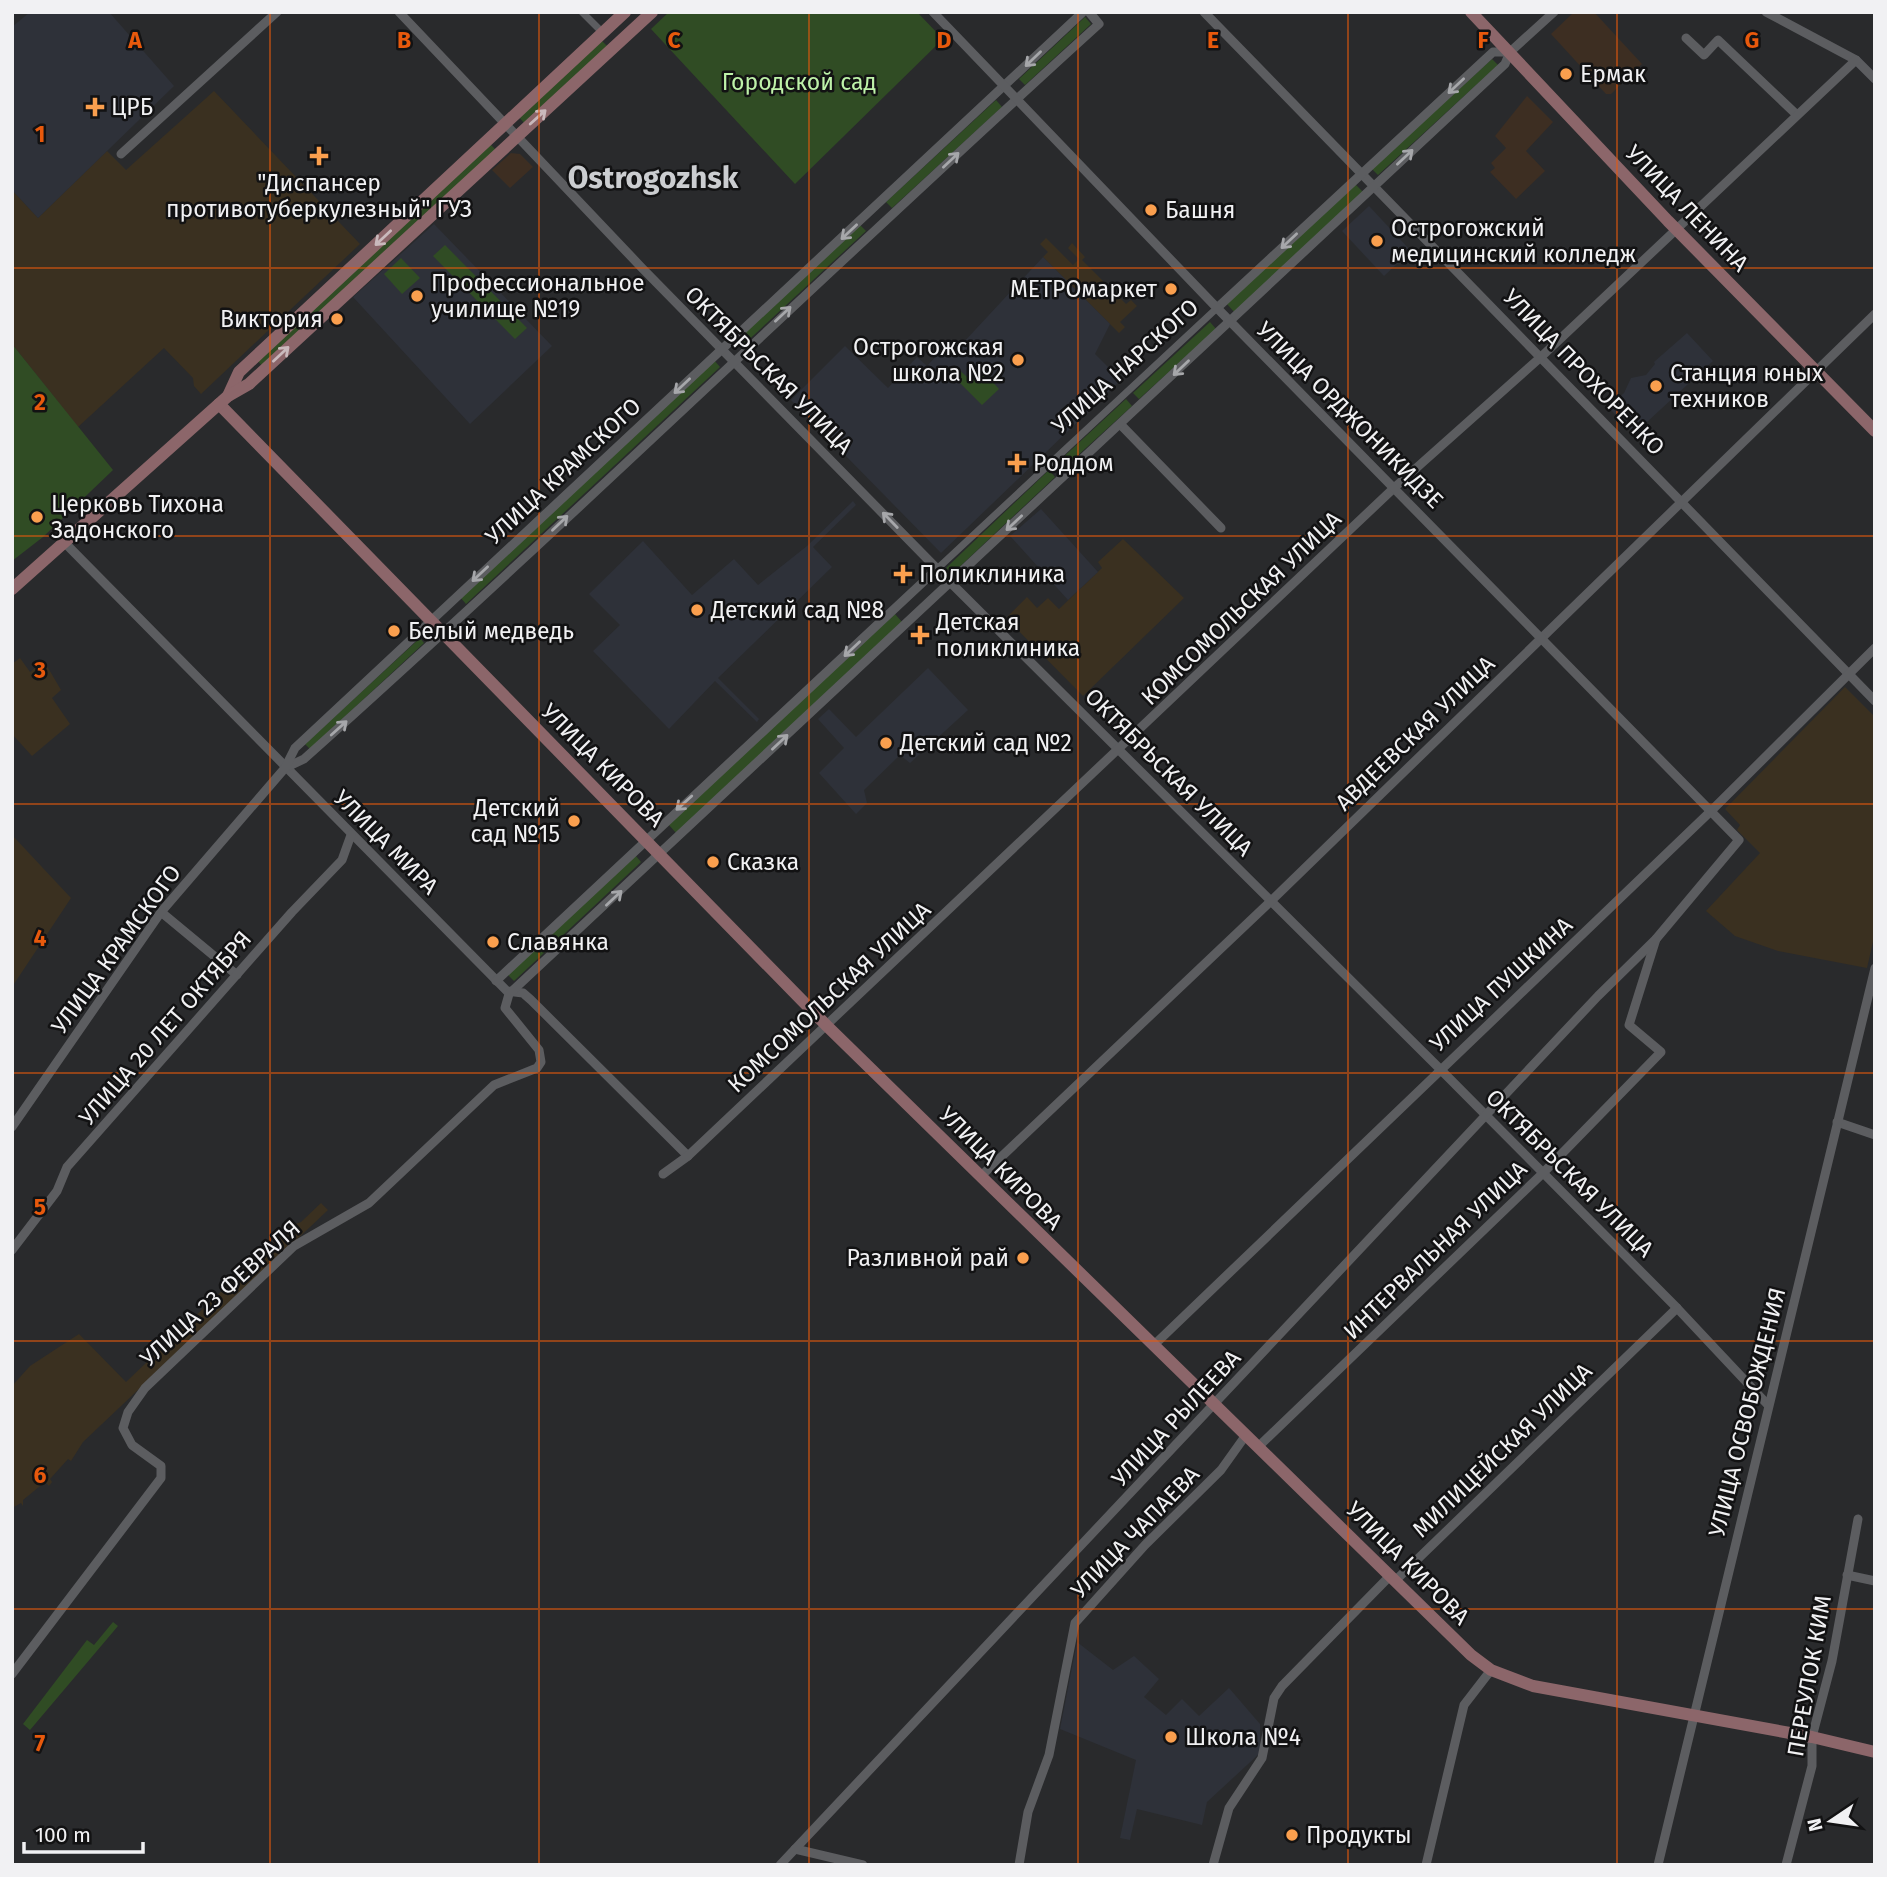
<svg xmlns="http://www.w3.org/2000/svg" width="1887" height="1877" viewBox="0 0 1887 1877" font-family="'Fira Sans',sans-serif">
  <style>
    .commercial { fill: #3d2e22 }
    .industrial { fill: #3a3020 }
    .built { fill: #2e3139 }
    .green { fill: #304c24 }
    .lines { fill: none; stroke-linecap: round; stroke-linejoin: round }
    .pedestrian { stroke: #5c5d60; stroke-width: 7 }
    .minor { stroke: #5c5d60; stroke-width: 9 }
    .secondary { stroke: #8c666a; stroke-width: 12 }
    .oneway { stroke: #a6a7aa }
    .oneway2 { stroke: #c9b9bc }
    .grid { fill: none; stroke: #e8590c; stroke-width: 2; stroke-opacity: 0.55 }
    .poi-dot { fill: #fa9f4e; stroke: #121213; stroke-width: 2.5 }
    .labels { text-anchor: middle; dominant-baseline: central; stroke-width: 5; stroke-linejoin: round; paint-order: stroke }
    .poi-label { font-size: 23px; fill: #f1f1f3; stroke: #121213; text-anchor: start }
    .park-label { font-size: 23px; fill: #bef2a9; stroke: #121213 }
    .street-label { font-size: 23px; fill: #f1f1f3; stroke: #121213 }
    .district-label { font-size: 30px; font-weight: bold; fill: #cbcdd0; stroke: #121213 }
    .grid-label { font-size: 23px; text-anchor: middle; font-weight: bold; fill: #e8590c; stroke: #121213; stroke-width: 5; stroke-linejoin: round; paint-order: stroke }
  </style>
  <rect width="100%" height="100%" fill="#292a2c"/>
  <!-- commercial -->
  <g class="commercial">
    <path d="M1574,12H1594L1642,64L1611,94H1606L1551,34Z"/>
    <path d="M1527,96L1553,122L1526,151L1545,171L1516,199L1490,172L1495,168L1491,163L1506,148L1495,136Z"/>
    <path d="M511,153L520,154L533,167L510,188L492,170Z"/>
  </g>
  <!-- industrial -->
  <g class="industrial">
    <path d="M214,91L360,244L201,394L194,386L193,378L164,348L78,427L12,344V190L38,218L107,151L126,170Z"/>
    <path d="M1046,238L1073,265L1079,259L1068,248L1072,243L1085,257L1082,260L1126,304L1131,300L1137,306L1120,322L1125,327L1119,333L1043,257L1048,252L1040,244Z"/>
    <path d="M1123,539L1184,598L1083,696L1006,618L1027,597L1037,608L1048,598L1059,609L1102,568L1098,562Z"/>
    <path d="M20,658L30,672L44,661L61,690L52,698L70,724L32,756L12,734V664Z"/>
    <path d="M1845,687L1875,717V933L1867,968L1778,951L1735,936L1706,911L1760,853L1737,830L1740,825L1725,809Z"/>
    <path d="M12,835L71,898L12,987Z"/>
    <path d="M321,1203L328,1210L83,1442L71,1461L68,1459L50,1479L52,1482L49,1486L45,1482L23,1500V1506L21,1503L12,1508V1386L30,1366L79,1334L126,1382L290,1226L301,1222Z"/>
  </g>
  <!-- built -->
  <g class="built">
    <path d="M30,12H109L174,86L38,218L12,190V27Z"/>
    <path d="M1369,206L1411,251L1384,276L1342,231Z"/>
    <path d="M434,224L552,346L470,424L353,297Z"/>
    <path d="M1043,257L1110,324L1095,354L1121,380L941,553L791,400L845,346L888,388L917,357L927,366L941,351L949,358Z"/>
    <path d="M1687,333L1713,361L1634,434L1608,407L1624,393L1631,378L1646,375L1655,364L1654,362Z"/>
    <path d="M853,501L856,505L813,547L832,567L718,678L759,719L757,722L715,681L669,729L593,651L620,625L589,594L643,541L692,595L734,559L758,585L807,546Z"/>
    <path d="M1041,509L1098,572L1068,600L1010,536Z"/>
    <path d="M928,668L968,710L910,763L900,755L864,790L867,803L856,814L819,773L844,748L818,719L829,709L856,737Z"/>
    <path d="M1077,1642L1113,1670L1134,1656L1159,1679L1144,1697L1166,1715L1182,1699L1199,1716L1229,1688L1260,1724V1753L1207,1802L1202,1825L1137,1809L1130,1840L1120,1838L1136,1760L1060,1729Z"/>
  </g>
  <!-- green -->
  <g class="green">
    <path d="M669,12H917L943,39L795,184L651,29Z"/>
    <path d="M1085,17L1091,24L1025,85L1019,79Z"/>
    <path d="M602,41L609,48L525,124L519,117Z"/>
    <path d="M1492,59L1498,65L1378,175L1372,169Z"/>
    <path d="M996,100L1002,107L892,208L886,202Z"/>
    <path d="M490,144L496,150L262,366L258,361Z"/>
    <path d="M1354,183L1363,192L1235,313L1227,304Z"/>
    <path d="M860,225L866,231L741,347L735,341Z"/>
    <path d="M445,245L527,328L515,339L433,256Z"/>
    <path d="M401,258L420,278L402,294L384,274Z"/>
    <path d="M1210,322L1216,329L1139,399L1133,393Z"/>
    <path d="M12,344L113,470L43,537L12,561Z"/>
    <path d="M714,360L720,367L466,604L460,597Z"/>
    <path d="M955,366L967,377L978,366L999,389L982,405L949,372Z"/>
    <path d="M1126,399L1132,406L1064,468L1058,462Z"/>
    <path d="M1049,470L1055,477L952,574L946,568Z"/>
    <path d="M895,614L902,622L677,834L668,824Z"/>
    <path d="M420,638L424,643L310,749L305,744Z"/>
    <path d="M635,855L641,862L514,981L508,975Z"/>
    <path d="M113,1622L118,1626L30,1730L23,1724L87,1640L94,1645Z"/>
  </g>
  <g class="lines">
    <!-- pedestrian -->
    <g class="pedestrian">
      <path d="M582,12L603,33"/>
      <path d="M937,569L1217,308"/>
    </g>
    <!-- minor -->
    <g class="minor">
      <path d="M399,12L642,268L950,582L1439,1068L1677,1308L1768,1405"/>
      <path d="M1204,12L1875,701"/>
      <path d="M1766,12L1856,60L1875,79"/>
      <path d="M1686,38L1704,55L1718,40L1797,115"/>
      <path d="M121,154L277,12"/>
      <path d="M1217,308L1493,52H1510"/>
      <path d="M1121,425L1221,528"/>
      <path d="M64,542L507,991L523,993L531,1000L688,1156"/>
      <path d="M285,768L304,759C573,518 832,266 1099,24L1089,12"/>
      <path d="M161,912L237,975"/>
      <path d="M496,981L937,569"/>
      <path d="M1837,1122L1875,1135"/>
      <path d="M12,1127L161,912L285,768L295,748L1083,12"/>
      <path d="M663,1174L688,1156L1395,487L1542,356L1856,60"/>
      <path d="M980,1177L1272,900L1875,314"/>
      <path d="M12,1250L57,1191L67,1167L292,912L342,860L351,835"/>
      <path d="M1153,1346L1712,810L1875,648"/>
      <path d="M1258,1447L1542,1174L1661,1052L1629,1025L1656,939"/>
      <path d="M1847,1575L1875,1581"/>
      <path d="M12,1674L161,1478V1466L132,1445L123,1428L128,1412L145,1388L294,1246L369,1203L494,1085L537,1068L541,1062L539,1050L505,1008L509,994L1505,64L1510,52L1554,12"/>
      <path d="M795,1849L863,1865"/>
      <path d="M780,1865L1598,996L1656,939L1739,840L1217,308L933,12"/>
      <path d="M1019,1865L1028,1812L1049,1755L1075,1623L1145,1545L1221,1470L1246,1435"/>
      <path d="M1213,1865L1229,1808L1262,1758L1274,1698L1282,1686L1384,1582L1388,1578L1397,1579L1677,1308"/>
      <path d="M1426,1865L1464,1705L1491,1670"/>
      <path d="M1658,1865L1875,968"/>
      <path d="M1786,1865L1812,1766V1737L1832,1661L1858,1519"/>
    </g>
    <!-- secondary -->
    <g class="secondary">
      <path d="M1471,12L1668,221L1875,431"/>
      <path d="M228,396L239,372L625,12"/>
      <path d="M219,404L827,1026L1471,1655L1491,1670L1533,1686L1812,1737L1875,1752"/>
      <path d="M12,589L228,396L249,384L652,12"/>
    </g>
  </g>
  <!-- one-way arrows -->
  <defs><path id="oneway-shaft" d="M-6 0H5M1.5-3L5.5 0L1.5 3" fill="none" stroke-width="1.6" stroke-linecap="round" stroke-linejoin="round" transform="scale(1.75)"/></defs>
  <g class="oneway">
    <use href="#oneway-shaft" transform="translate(1033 59) rotate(136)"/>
    <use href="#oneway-shaft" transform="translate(1456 86) rotate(137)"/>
    <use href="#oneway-shaft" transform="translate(1405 157) rotate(-43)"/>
    <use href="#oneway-shaft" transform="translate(951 160) rotate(-43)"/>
    <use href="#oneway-shaft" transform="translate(849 232) rotate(137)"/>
    <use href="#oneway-shaft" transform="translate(1289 241) rotate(137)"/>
    <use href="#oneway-shaft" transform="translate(783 314) rotate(-43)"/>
    <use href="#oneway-shaft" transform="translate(1181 368) rotate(136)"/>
    <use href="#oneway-shaft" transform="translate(682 386) rotate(137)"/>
    <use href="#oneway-shaft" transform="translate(890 520) rotate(-134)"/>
    <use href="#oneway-shaft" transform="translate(560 523) rotate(-44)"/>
    <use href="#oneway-shaft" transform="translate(1014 523) rotate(137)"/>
    <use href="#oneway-shaft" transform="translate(480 574) rotate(137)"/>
    <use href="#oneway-shaft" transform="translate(852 649) rotate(137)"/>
    <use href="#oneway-shaft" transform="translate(339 728) rotate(-42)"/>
    <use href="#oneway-shaft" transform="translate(780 742) rotate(-43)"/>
    <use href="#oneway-shaft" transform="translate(684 803) rotate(138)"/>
    <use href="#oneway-shaft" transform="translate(614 898) rotate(-43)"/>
  </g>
  <g class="oneway2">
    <use href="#oneway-shaft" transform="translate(538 117) rotate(-42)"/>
    <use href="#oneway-shaft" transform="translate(383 238) rotate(137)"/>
    <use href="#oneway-shaft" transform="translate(281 354) rotate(-43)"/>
  </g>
  <!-- grid -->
  <path class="grid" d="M270,12V1865M539,12V1865M809,12V1865M1078,12V1865M1348,12V1865M1617,12V1865M12,268H1875M12,536H1875M12,804H1875M12,1073H1875M12,1341H1875M12,1609H1875"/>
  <!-- markers -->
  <g class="poi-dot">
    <circle cx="1566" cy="74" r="7"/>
    <path d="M91.5 96.5h7v7h7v7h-7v7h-7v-7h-7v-7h7z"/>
    <path d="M315.5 145.5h7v7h7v7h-7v7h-7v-7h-7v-7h7z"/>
    <circle cx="1151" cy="210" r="7"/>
    <circle cx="1377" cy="241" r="7"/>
    <circle cx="1171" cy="289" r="7"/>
    <circle cx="417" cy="296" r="7"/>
    <circle cx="337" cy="319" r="7"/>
    <circle cx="1018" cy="360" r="7"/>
    <circle cx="1656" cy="386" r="7"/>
    <path d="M1013.5 452.5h7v7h7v7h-7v7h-7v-7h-7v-7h7z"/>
    <circle cx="37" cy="517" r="7"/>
    <path d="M899.5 563.5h7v7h7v7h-7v7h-7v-7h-7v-7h7z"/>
    <circle cx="697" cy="610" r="7"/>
    <circle cx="394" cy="631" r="7"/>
    <path d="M916.5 624.5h7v7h7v7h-7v7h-7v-7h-7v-7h7z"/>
    <circle cx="886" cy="743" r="7"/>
    <circle cx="574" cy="821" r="7"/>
    <circle cx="713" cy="862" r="7"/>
    <circle cx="493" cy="942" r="7"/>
    <circle cx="1023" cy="1258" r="7"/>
    <circle cx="1171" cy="1737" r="7"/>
    <circle cx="1292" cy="1835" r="7"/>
  </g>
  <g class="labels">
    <!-- poi labels -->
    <g class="poi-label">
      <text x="1580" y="74">Ермак</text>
      <text x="111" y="107">ЦРБ</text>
      <text x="319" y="183" text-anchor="middle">"Диспансер<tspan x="319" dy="26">противотуберкулезный" ГУЗ</tspan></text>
      <text x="1165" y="210">Башня</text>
      <text x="1391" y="228">Острогожский<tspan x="1391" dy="26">медицинский колледж</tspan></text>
      <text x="431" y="283">Профессиональное<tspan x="431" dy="26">училище №19</tspan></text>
      <text x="1157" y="289" text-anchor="end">МЕТРОмаркет</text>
      <text x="323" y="319" text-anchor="end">Виктория</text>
      <text x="1004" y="347" text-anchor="end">Острогожская<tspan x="1004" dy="26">школа №2</tspan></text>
      <text x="1670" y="373">Станция юных<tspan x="1670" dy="26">техников</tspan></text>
      <text x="1033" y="463">Роддом</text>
      <text x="51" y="504">Церковь Тихона<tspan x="51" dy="26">Задонского</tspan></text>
      <text x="919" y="574">Поликлиника</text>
      <text x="711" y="610">Детский сад №8</text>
      <text x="936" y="622">Детская<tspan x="936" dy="26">поликлиника</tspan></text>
      <text x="408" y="631">Белый медведь</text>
      <text x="900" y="743">Детский сад №2</text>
      <text x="560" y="808" text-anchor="end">Детский<tspan x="560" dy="26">сад №15</tspan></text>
      <text x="727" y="862">Сказка</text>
      <text x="507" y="942">Славянка</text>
      <text x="1009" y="1258" text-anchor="end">Разливной рай</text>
      <text x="1185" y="1737">Школа №4</text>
      <text x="1306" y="1835">Продукты</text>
    </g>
    <!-- park labels -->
    <g class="park-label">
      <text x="799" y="82">Городской сад</text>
    </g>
    <!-- street labels -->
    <g class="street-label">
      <text transform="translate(1687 208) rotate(46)">УЛИЦА ЛЕНИНА</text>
      <text transform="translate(1125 366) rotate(-42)">УЛИЦА НАРСКОГО</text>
      <text transform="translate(769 370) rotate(45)">ОКТЯБРЬСКАЯ УЛИЦА</text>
      <text transform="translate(1584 372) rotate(46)">УЛИЦА ПРОХОРЕНКО</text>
      <text transform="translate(1350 415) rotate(45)">УЛИЦА ОРДЖОНИКИДЗЕ</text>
      <text transform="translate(563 471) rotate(-43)">УЛИЦА КРАМСКОГО</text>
      <text transform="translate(1241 608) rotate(-44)">КОМСОМОЛЬСКАЯ УЛИЦА</text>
      <text transform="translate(1415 733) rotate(-44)">АВДЕЕВСКАЯ УЛИЦА</text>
      <text transform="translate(603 765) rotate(45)">УЛИЦА КИРОВА</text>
      <text transform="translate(1169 772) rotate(45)">ОКТЯБРЬСКАЯ УЛИЦА</text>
      <text transform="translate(386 842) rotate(45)">УЛИЦА МИРА</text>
      <text transform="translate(116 949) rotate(-54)">УЛИЦА КРАМСКОГО</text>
      <text transform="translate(1501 984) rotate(-43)">УЛИЦА ПУШКИНА</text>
      <text transform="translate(829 997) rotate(-43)">КОМСОМОЛЬСКАЯ УЛИЦА</text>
      <text transform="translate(165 1028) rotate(-49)">УЛИЦА 20 ЛЕТ ОКТЯБРЯ</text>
      <text transform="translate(1001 1168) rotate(45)">УЛИЦА КИРОВА</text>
      <text transform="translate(1570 1173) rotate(45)">ОКТЯБРЬСКАЯ УЛИЦА</text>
      <text transform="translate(1435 1250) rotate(-44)">ИНТЕРВАЛЬНАЯ УЛИЦА</text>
      <text transform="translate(220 1293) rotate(-42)">УЛИЦА 23 ФЕВРАЛЯ</text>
      <text transform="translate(1747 1412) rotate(-76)">УЛИЦА ОСВОБОЖДЕНИЯ</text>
      <text transform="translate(1176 1418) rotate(-47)">УЛИЦА РЫЛЕЕВА</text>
      <text transform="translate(1502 1450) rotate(-44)">МИЛИЦЕЙСКАЯ УЛИЦА</text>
      <text transform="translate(1135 1532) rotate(-46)">УЛИЦА ЧАПАЕВА</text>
      <text transform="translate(1408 1563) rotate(45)">УЛИЦА КИРОВА</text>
      <text transform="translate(1809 1676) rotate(-80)">ПЕРЕУЛОК КИМ</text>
    </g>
    <!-- district labels -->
    <g class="district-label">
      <text x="653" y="178">Ostrogozhsk</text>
    </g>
  </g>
  <g class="grid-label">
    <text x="135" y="48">A</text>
    <text x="404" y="48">B</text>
    <text x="674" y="48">C</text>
    <text x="944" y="48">D</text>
    <text x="1213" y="48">E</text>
    <text x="1483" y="48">F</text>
    <text x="1752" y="48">G</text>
    <text x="40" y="142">1</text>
    <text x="40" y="410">2</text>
    <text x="40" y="678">3</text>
    <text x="40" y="946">4</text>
    <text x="40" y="1215">5</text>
    <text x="40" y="1483">6</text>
    <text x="40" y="1751">7</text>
  </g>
  <!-- border -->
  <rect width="1887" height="1877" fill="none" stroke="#f1f1f3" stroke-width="28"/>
  <!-- north arrow -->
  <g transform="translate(1831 1821) rotate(257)" stroke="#121213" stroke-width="5" paint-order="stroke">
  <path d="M0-5L12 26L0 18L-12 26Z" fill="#f1f1f3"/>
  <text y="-10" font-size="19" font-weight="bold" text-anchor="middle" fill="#f1f1f3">N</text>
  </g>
  <!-- scale -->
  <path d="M24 1842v10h119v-10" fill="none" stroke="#f1f1f3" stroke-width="3.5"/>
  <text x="35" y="1842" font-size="21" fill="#f1f1f3" stroke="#121213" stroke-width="5" paint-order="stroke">100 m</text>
</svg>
